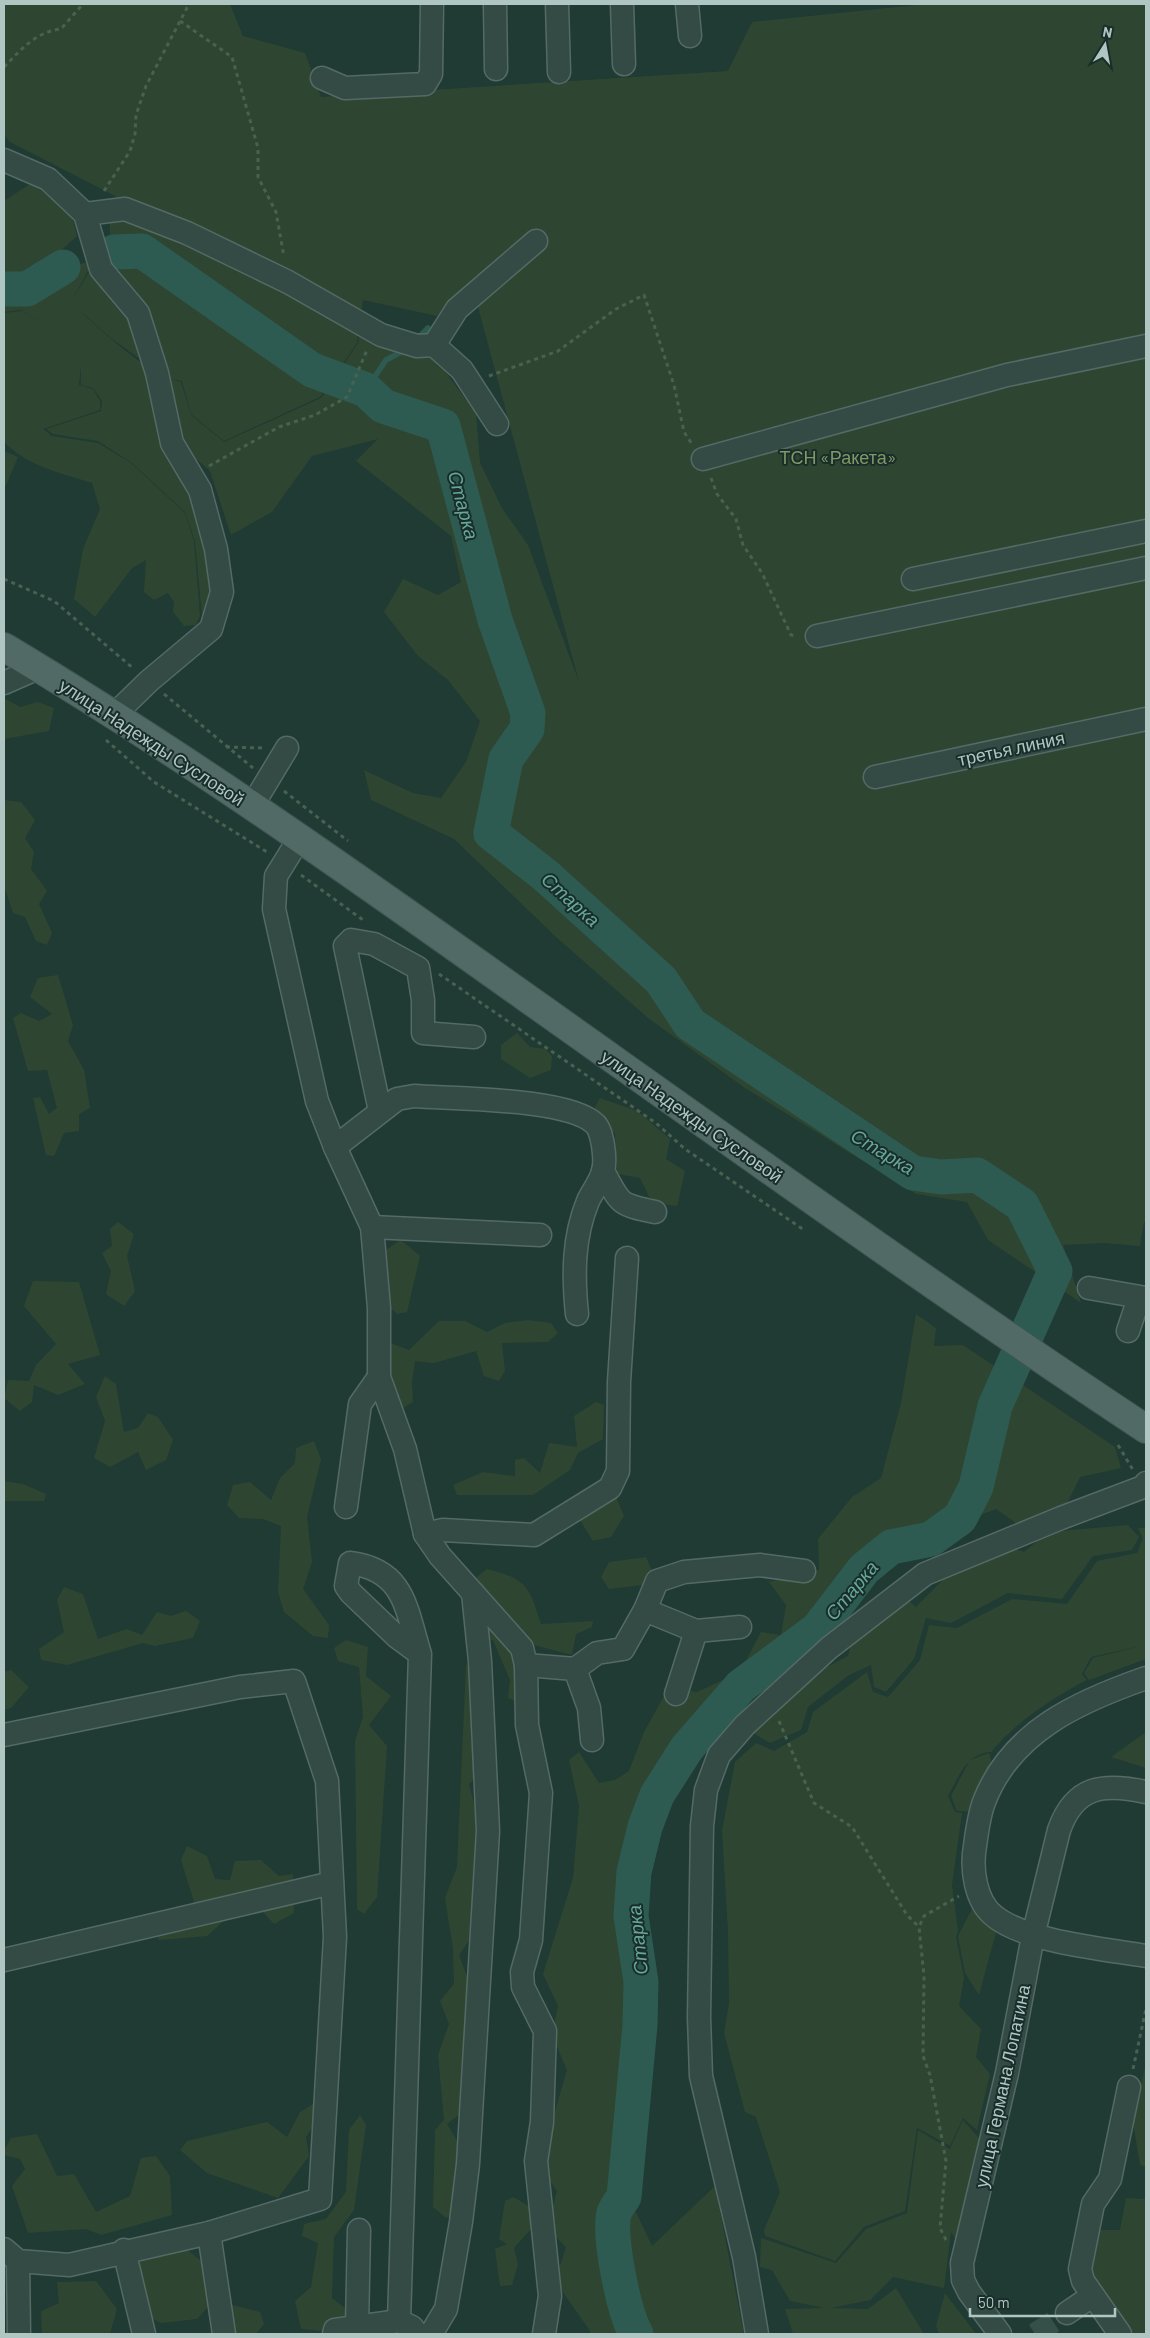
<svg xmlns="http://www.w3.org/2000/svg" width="1150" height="2338" viewBox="0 0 1150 2338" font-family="Barlow,sans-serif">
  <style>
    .green { fill: #2e4631; fill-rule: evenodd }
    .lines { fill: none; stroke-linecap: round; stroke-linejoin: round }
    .stream { stroke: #2e5b51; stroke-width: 5.5 }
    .river { stroke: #2e5b51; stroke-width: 35 }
    .minor-tunnel { stroke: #354f49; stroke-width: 22; stroke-dasharray: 22 11; stroke-linecap: butt }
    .minor-casing { stroke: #546a66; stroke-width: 25 }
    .major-casing { stroke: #405652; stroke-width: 30 }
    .path { stroke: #496151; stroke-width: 3; stroke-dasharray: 4 4; stroke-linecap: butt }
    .minor { stroke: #344a45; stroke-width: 22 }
    .major { stroke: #526a65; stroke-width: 28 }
    .labels { text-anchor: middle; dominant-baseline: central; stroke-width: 4; stroke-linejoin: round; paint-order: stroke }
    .park-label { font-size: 18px; fill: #829865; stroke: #192e2a }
    .street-label { font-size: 18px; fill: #afc6c2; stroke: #192e2a }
    .water-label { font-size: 19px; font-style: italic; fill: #66a798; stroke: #192e2a }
  </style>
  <rect width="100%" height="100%" fill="#203a34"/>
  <!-- green -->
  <g class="green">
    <path d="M4,4H230L243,36L305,53L321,97L728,71L752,22L926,4H1146V1222H1144L1140,1246L1105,1243L1063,1245L1081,1303L988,1240L967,1202L916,1194L745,1088L648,1018L555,936L454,839L371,800L364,770L413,793L441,798L466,762L480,721L448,680L418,656L384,612L403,579L438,595L461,582L451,536L356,461L378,439L312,456L272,512L231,535L210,471L187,451L219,592L206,622L202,616L195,541L185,512L132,463L98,441L53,434L46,429L101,411L102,401L93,388L81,385V365L79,385L93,389L100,401V410L43,429L52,436L98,443L131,463L185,513L194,541L200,616L196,625L184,626L173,612L174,602L168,593L154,600L144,592L146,560L132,568L95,617L74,599L83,549L100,509L92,483C61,473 27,466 4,442V313L21,311L47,325L20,310L4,312V291H27L64,269L94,260L72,300L110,238V224L121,199L10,142L4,135ZM471,281L579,682L528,545L502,508L480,463L476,413L444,370L434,364L445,369L431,350L361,326L358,343L321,398L224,442L191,415L181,382C145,374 98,327 70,302L112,339L167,378L182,381L191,414L224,441L320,397L357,343L363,300L437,316Z"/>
    <path d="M36,180L71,212L77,236L25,282L4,286V201Z"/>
    <path d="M4,451L18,457L4,490Z"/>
    <path d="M4,698L20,707L38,702L54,708L49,731L4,739Z"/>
    <path d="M4,800L21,802L35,820L25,838L34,852L31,869L47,891L39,904L52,933L47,945L36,941L25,917L13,913L4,885Z"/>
    <path d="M58,975L73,1025L68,1041L84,1070L90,1108L79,1114V1131L64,1133L54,1156L46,1155L33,1098L40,1097L49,1114L57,1108L47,1070L28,1071L13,1018L21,1013L39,1021L52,1014L30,997L38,978Z"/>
    <path d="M517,1033L530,1047L545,1049L552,1056L551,1070L530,1078L501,1059V1045Z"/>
    <path d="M600,1098L637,1111L670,1139L666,1159L685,1171L677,1206L652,1203L640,1178L617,1174L615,1134L594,1109Z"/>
    <path d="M118,1222L134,1234L127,1256L135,1291L124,1306L106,1294L111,1271L102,1253L112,1246L110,1229Z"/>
    <path d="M401,1240L420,1256L407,1312L397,1314L385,1302L383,1252Z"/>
    <path d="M33,1281L79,1282L100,1355L68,1364L85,1384L58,1395L34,1385L32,1402L20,1411L4,1398L8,1380L29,1381L36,1365L56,1344L24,1306Z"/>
    <path d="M916,1314L936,1328L934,1346L963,1345L1115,1447L1121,1468L1080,1477L1067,1504L1019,1525L996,1509L965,1521L873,1578L806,1632L769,1656L710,1732L677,1780L664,1812L657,1845L637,1900L655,2018L636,2173L635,2210L652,2246L715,2186L744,2334H590V2331L555,2281L566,2247L547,2228L557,2191L539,2166L567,2070L552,2035L558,2006L543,1974L573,1878L579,1806L569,1760L579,1752L599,1783L615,1780L629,1771L644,1732L669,1687L697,1692L740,1672L761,1632L781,1635L786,1605L769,1582L819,1570L818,1539L852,1497L881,1478L901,1403Z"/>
    <path d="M528,1320L551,1323L558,1333L548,1342L502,1343L505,1371L499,1381L484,1376L476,1351L434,1363L415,1361L412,1383L413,1402L400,1410L385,1401L392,1376L383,1359L385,1341L409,1350L439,1321H465L487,1332L505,1323Z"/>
    <path d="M105,1376L116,1384L124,1432L138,1428L148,1413L158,1417L173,1440L166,1460L146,1470L138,1452L110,1467L94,1458L105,1421L96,1397Z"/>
    <path d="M596,1402L604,1405L603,1439L578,1453L570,1470L533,1495H457L453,1485L483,1472L515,1476V1460L524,1458L540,1473L549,1443L577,1447L574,1416Z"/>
    <path d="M314,1441L321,1459L307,1517L312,1562L303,1589L329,1625L328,1638L313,1636L284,1612L278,1592L281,1526L263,1519L239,1518L227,1505L233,1485L250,1482L271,1500L280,1478L295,1463L296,1448Z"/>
    <path d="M4,1481L23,1484L46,1494L44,1501H4Z"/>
    <path d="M614,1492L624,1516L611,1537L593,1541L580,1520Z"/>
    <path d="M1128,1525L1139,1537L1132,1550L1093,1556L1062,1599L1008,1593L951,1623L926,1618L914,1659L886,1692L874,1687L871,1665L849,1675L808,1707L801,1730L770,1743L750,1731L758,1707L777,1711L785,1682L807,1665L823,1669L848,1656L856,1625L902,1595L916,1607L972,1551L1004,1545L1024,1552L1048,1532Z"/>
    <path d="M1138,1528H1146V1659L1089,1680L1084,1673L1093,1658L1141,1646L1091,1657L1082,1674L1087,1680C1052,1698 1016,1722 991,1752C966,1753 959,1777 948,1796L955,1812L962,1813L952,1885L958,1931L956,1938L964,1978L959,2006L981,2029L976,2057L990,2074L977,2130L963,2118L950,2146L917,2128L905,2211L864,2227L835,2261L765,2236L764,2230L780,2192L756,2117L745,2112L724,2033L729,2004L728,1931L722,1831L735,1762L756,1743L774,1751L807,1732L813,1712L867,1672L873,1692L888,1697L920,1660L929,1625L957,1628L1012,1599L1067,1604L1097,1561L1137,1553L1143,1538Z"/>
    <path d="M646,1557L653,1573L643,1585L609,1589L601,1577L609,1562Z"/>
    <path d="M487,1569C527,1579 529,1586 541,1624L593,1621L592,1627L576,1634L572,1655L526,1643L518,1702L508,1698L510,1680L493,1640H472L473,1580Z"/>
    <path d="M64,1587L83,1594L98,1639L127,1629L142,1635L157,1612L171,1616L186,1611L200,1621L193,1638L155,1646L143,1643L67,1665L41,1660L39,1649L64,1632L57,1600Z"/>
    <path d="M346,1640L368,1647L366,1676L391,1696L369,1725L387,1746L377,1897L364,1914L357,1909L355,1741L363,1717L359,1667L338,1661L334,1648Z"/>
    <path d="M466,1664L475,1672L470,1704L476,1715L480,1773L469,1784L480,1826L472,1936L459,1955L471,1987L460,2114L447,2124L459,2144L455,2214L446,2218L433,2207L435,2130L444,2120L438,2055L449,2024L440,2001L454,1984L453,1949L445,1898L457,1867Z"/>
    <path d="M11,1670L29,1687L11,1708L4,1710V1672Z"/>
    <path d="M1146,1732V1768L1111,1757Z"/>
    <path d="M989,1753L994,1772L977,1812L957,1811L951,1796L970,1760Z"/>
    <path d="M187,1846L207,1856L215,1879L230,1880L235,1861L261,1860L279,1876L293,1874L294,1913L274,1924L261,1910L225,1920L207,1936L159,1940L152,1921L194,1902L181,1860Z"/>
    <path d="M991,1905L998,1925L979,1995L965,1973L958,1936L972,1909Z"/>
    <path d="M1146,2063V2167L1140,2165L1133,2122Z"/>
    <path d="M313,2104L320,2116L306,2137L309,2156L278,2198L207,2173L180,2150L187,2141L267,2122L287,2137L300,2112Z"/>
    <path d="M360,2115L366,2125L354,2210L334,2237L332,2298L355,2316L344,2333L301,2329L295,2301L311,2287L318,2243L302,2236L304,2224L326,2219L346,2192L349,2130Z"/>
    <path d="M963,2120L986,2146L970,2262L951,2232L944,2288L893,2277L870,2300L831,2308L868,2309L896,2288L924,2334H793L785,2309L824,2308L790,2301L772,2270L760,2267L761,2238L836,2263L866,2229L907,2213L918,2130L950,2149Z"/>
    <path d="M37,2134L57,2176L74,2174L96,2212L130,2196L141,2158L156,2156L170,2176L172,2215L101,2235L86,2229L28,2233L12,2186L25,2169L20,2159L4,2155V2151L11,2138Z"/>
    <path d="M513,2197L529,2206L531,2229L514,2248L518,2265L512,2285L500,2286L495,2249L507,2244L499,2239L505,2201Z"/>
    <path d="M1126,2198L1146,2199V2334L1126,2332L1086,2275L1094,2230H1120Z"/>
    <path d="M185,2248L206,2265L211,2304L197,2319L161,2323L146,2316L137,2269L144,2256Z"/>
    <path d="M96,2281L117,2309L110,2334H42L41,2311L59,2303L57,2282Z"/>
    <path d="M945,2293L976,2334H939L936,2326Z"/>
    <path d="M232,2305L260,2312L264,2324L256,2334H229L218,2327Z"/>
  </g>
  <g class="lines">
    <!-- stream -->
    <g class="stream">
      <path d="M417,339L428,328"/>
      <path d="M366,390L386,360L407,349"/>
    </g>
    <!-- river -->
    <g class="river">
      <path d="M114,252L142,251L312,370L366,390L383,406L443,426L495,620L528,713L527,729L506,759L491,833L545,875L661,980L690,1024L913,1173L941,1177L977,1175L1022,1205L1055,1271L995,1406L976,1487L960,1518L931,1539L891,1547L864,1569L818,1629L741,1686L687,1748L657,1795L645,1827L634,1872L631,1916L641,1982L640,2025L624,2197C621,2201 616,2208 614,2213C608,2236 624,2313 636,2334"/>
      <path d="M4,289H27L63,267"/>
    </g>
    <!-- minor-tunnel -->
    <path class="minor-tunnel" d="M1035,2334L1067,2313"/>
    <!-- minor casing -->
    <g class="minor-casing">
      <g id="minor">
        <path d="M495,4L496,69"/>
        <path d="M557,4L559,72"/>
        <path d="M622,4L624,64"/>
        <path d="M687,4L690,36"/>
        <path d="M322,78L345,88L425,84L431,74L432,4"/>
        <path d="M4,160L48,179L85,214L101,269L138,313L157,373L172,443L200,490L216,549L222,592L211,629L149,681L114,715"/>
        <path d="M85,214L125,209L187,233L288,282L381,335L417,346L434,345L457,309L536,241"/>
        <path d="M434,345L462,370L497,424"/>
        <path d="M703,459L1007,375L1146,346"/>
        <path d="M913,579L1146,531"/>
        <path d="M817,636L1146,568"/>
        <path d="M4,683L38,668"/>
        <path d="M875,777L1146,719"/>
        <path d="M252,806L287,748"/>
        <path d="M299,839L276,876L274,909L317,1101L335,1147L372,1227L379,1308V1377L405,1449L425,1534L440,1556L522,1648L526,1665L527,1725L541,1793L531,1940L522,1972L523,1987L545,2031L542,2122L536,2161L550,2296L544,2334"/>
        <path d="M380,1111L345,946L351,940L374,944L418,968L423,1000V1033L474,1037"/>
        <path d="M335,1147L397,1099L414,1096C454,1099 569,1098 595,1124C603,1131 606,1161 603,1171C601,1181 592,1192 588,1201C573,1237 573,1276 577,1314"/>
        <path d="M603,1171C621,1205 618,1204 655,1212"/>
        <path d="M372,1227L540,1235"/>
        <path d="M1089,1288L1146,1298"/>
        <path d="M1128,1331L1139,1298"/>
        <path d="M346,1507L360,1404L379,1377"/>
        <path d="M425,1534L443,1530L534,1535L610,1488L618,1471L619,1382L627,1258"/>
        <path d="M645,1610L696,1631L676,1694"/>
        <path d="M696,1631L740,1627"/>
        <path d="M526,1665L575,1669L589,1708L592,1740"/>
        <path d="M575,1669L597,1653L623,1649L645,1610L657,1581L684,1572L760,1565L804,1571"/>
        <path d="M1146,1678C1080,1701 1011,1731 984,1802C979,1815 977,1831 975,1846C971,1868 975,1901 994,1916C1026,1942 1105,1949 1146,1956"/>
        <path d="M4,1735L240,1687L294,1681L327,1781L335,1937L320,2199L209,2233L69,2265L18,2261L4,2249"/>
        <path d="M4,1960L332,1883"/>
        <path d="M209,2233L224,2334"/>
        <path d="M124,2250L144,2334"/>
        <path d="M18,2261L19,2334"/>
        <path d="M1067,2313L1092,2296"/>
        <path d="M399,2321L420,1654C406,1609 405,1570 350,1563L346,1586L351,1593L397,1637L420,1654"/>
        <path d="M357,2327L359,2230"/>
        <path d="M334,2334L335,2330L399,2321L412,2327L417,2334"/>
        <path d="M431,2334L446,2309L461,2222L468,2164L488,1831L480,1661L473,1593"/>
        <path d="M757,2334L744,2257L701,2076L699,2017L702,1826L706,1790L719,1755L745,1725L829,1648L925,1574L1061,1518L1143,1487L1146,1483"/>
        <path d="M1000,2334L969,2292L963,2280L962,2263L1007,2073L1033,1936L1059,1830C1075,1785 1104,1783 1146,1792"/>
        <path d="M1120,2334L1083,2281L1080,2269L1093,2204L1110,2179L1129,2087"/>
      </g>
    </g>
    <!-- major casing -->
    <g class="major-casing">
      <path id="major" d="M4,647C183,754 354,875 524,996C730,1142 936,1290 1146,1429"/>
    </g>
    <!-- path -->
    <g class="path">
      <path d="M180,21L232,57L258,148V177L276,212L284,257"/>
      <path d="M4,67C21,50 35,32 61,29L83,4"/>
      <path d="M104,191L130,151L135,134L136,115L146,86L189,4"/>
      <path d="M489,376L558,351L616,309L644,295L674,385L684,432L692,444"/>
      <path d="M209,466L279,427L315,415L347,397L367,350"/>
      <path d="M711,478L717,494L736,519L743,545L762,573L791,635L797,636"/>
      <path d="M4,579L54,601L134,669"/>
      <path d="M164,694L253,768"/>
      <path d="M106,740L154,782L267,852"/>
      <path d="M226,747L263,748"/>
      <path d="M284,791L348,841"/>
      <path d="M301,875L363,920"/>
      <path d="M439,974L656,1123L685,1149L804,1230"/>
      <path d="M1118,1445L1133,1470"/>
      <path d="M779,1721L814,1803L852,1827L907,1915L919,1927"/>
      <path d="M1133,2069L1146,2009"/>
      <path d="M946,2240L940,2228L946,2161L930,2075L923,2056L924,1976L919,1927L924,1916L959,1896"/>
    </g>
    <!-- minor -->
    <use href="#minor" class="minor"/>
    <!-- major -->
    <use href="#major" class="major"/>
  </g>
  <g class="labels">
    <!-- park labels -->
    <g class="park-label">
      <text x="838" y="457">ТСН «Ракета»</text>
    </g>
    <!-- street labels -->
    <g class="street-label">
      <text transform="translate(152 742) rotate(33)">улица Надежды Сусловой</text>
      <text transform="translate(1011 748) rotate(-12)">третья линия</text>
      <text transform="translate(692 1116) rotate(35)">улица Надежды Сусловой</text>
      <text transform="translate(1002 2086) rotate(-78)">улица Германа Лопатина</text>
    </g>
    <!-- water labels -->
    <g class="water-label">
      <text transform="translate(464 505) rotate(75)">Старка</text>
      <text transform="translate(571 899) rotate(42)">Старка</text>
      <text transform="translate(883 1151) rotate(31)">Старка</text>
      <text transform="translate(851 1590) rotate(-50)">Старка</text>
      <text transform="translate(637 1940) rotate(-96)">Старка</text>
    </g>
  </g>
  <!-- border -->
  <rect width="1150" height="2338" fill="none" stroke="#afc6c2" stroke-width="10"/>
  <!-- north arrow -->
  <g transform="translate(1105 45) rotate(11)" stroke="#192e2a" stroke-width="4" paint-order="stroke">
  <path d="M0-4L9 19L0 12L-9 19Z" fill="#afc6c2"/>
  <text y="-8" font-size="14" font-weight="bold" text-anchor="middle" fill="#afc6c2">N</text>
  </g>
  <!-- scale -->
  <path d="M970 2308v8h145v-8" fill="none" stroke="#afc6c2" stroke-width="2.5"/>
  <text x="978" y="2308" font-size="15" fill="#afc6c2" stroke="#192e2a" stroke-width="4" paint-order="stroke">50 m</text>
</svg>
